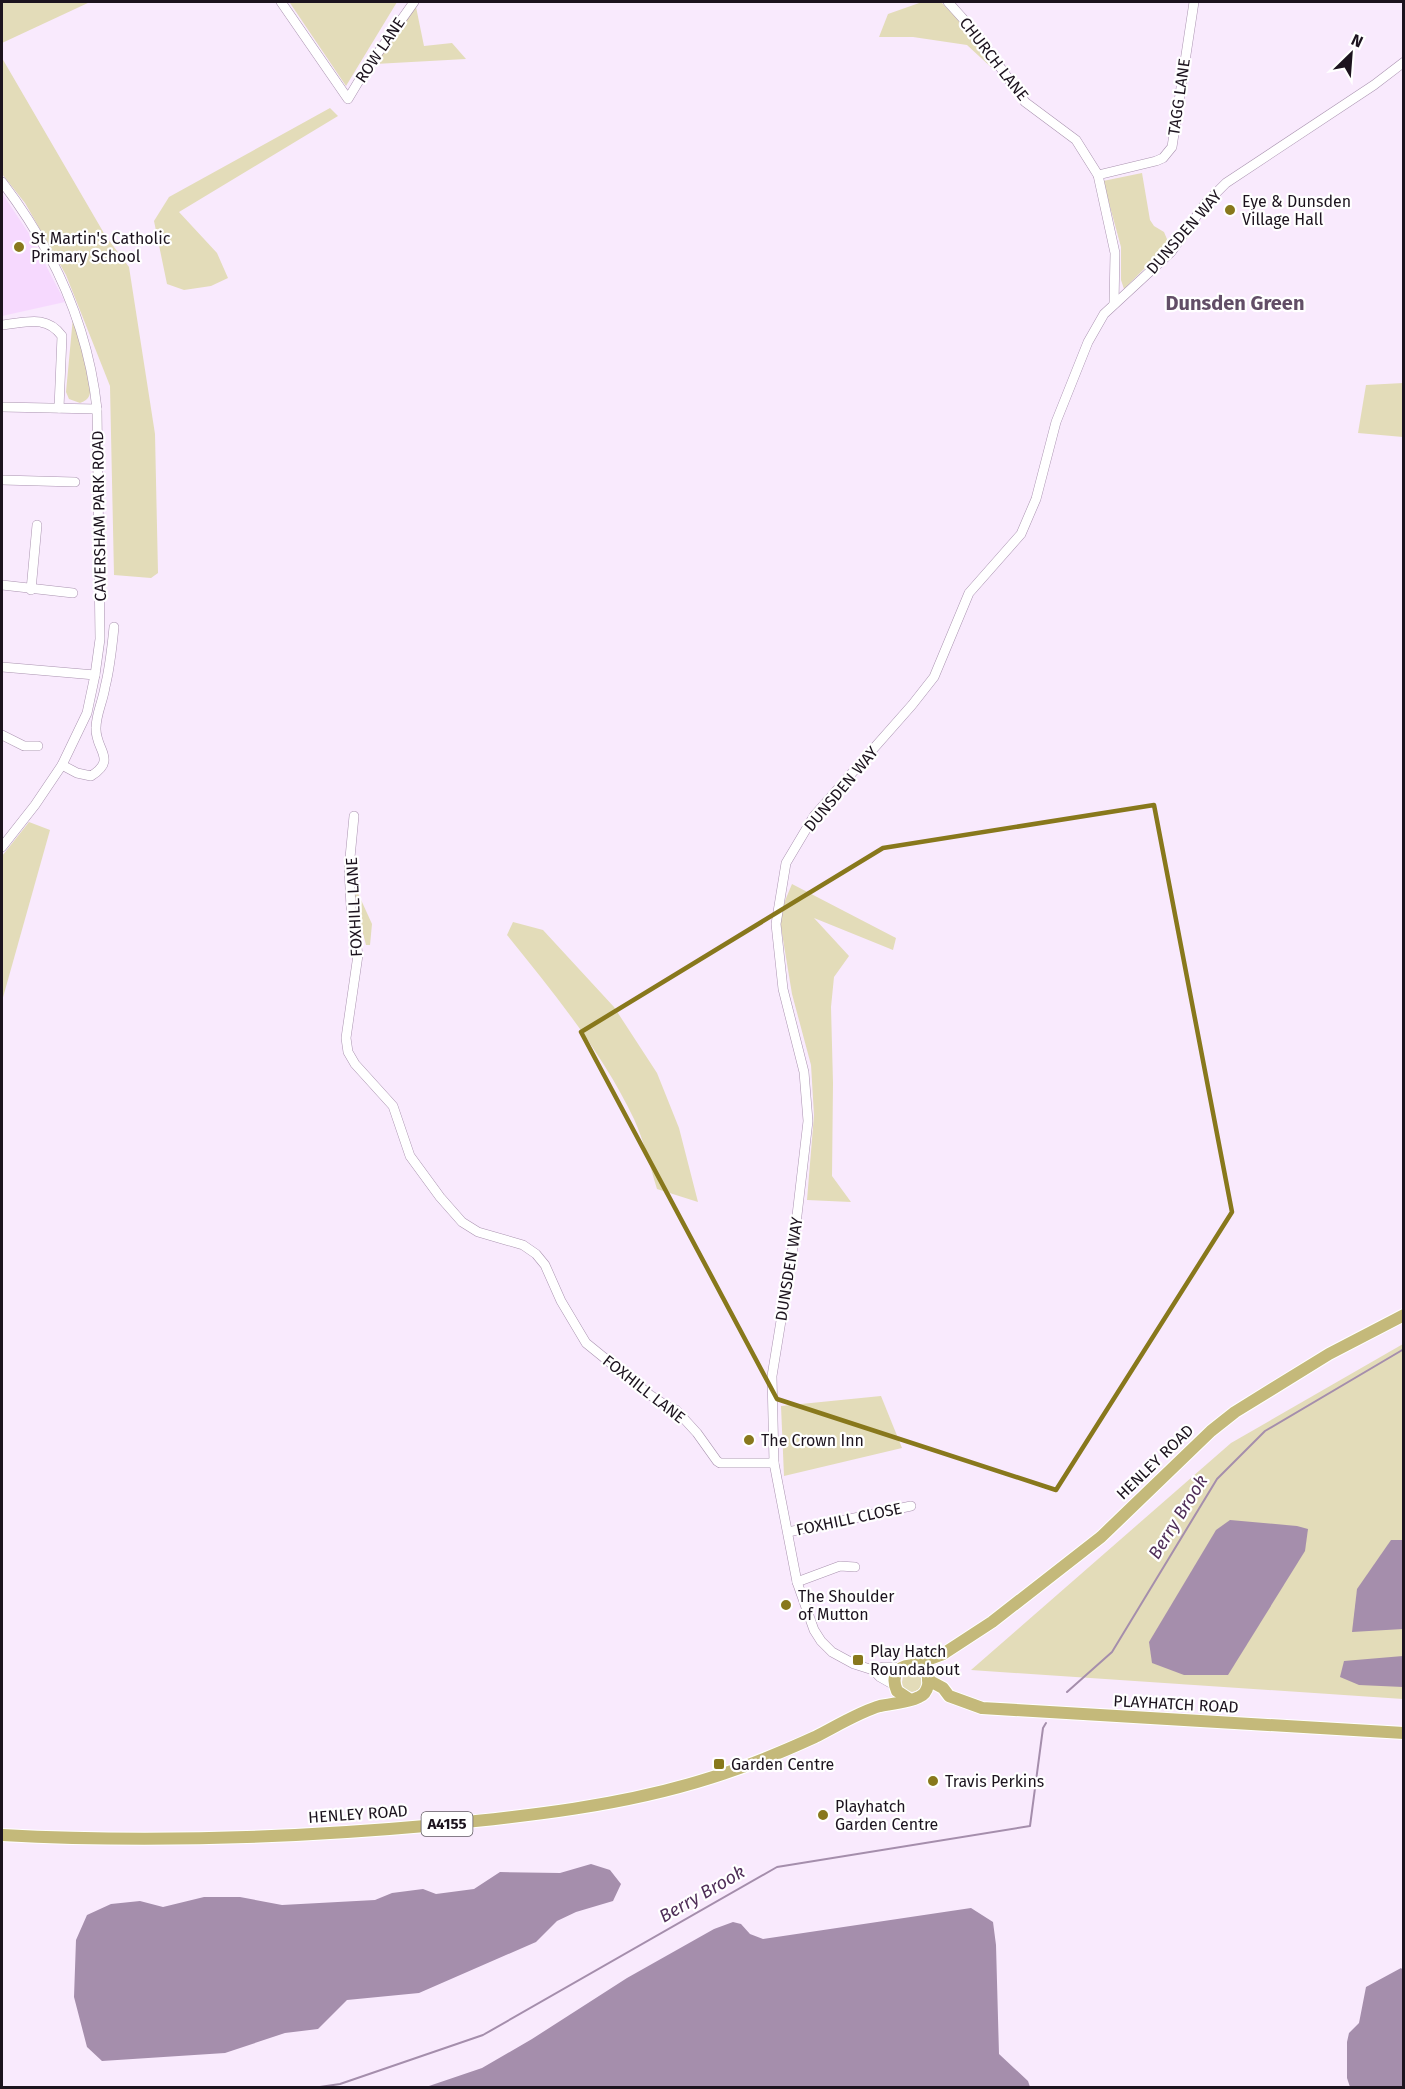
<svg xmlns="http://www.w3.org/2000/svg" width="1405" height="2089" viewBox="0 0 1405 2089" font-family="'Fira Sans',sans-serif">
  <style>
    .built { fill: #f6d9fe }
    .green { fill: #e3dcb9 }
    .water { fill: #a58eac }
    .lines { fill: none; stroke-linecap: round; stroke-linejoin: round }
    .stream { stroke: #a58eac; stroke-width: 2 }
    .minor-casing { stroke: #aa93b0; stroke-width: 10 }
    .major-casing { stroke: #fff; stroke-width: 14 }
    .minor { stroke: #fff; stroke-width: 9 }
    .major { stroke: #c4b97a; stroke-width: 12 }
    .marked { fill: none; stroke: #88781c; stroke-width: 4.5; stroke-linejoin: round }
    .poi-dot { fill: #88781c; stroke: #fff; stroke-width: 2 }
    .labels { text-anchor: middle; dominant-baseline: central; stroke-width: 4.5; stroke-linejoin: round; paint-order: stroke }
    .shield { fill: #fff; stroke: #605a62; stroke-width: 1.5 }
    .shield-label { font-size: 15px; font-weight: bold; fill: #1c131e }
    .street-label { font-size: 16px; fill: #1c131e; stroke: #fff }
    .poi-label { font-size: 16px; fill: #1c131e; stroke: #fff; text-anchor: start }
    .water-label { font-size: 18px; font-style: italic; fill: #502f59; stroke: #fff }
    .quarter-label { font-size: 20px; font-weight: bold; fill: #624e67; stroke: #fff }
  </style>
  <rect width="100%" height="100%" fill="#f9eafd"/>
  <!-- built -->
  <path class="built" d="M2,193L30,235L65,302L2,316Z"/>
  <!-- green -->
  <g class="green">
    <path d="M2,2H90L2,43Z"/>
    <path d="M310,2H397L346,86L290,3Z"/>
    <path d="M415,2L424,46L452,43L466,59L375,64Z"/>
    <path d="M922,2H941L977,38L993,69L967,45L913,37H879L888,14Z"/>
    <path d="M2,58L105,235L129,267L155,434L158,573L151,578L114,575L110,386L66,275L25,203L2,174Z"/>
    <path d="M330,108L338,116L179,212L217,253L228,278L211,286L184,290L167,284L154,221L169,197Z"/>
    <path d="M1142,173L1150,220L1154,226L1164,232L1169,244L1124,289L1121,280V247L1103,181Z"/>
    <path d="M73,317C78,335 93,376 90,393C89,399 85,401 80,403L69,399L66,392Z"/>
    <path d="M1403,383V437L1358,433L1366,385Z"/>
    <path d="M29,822L50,830L2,1001V856Z"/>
    <path d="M792,884L896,938L893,950L814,918L849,956L834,977L831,1007L833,1083L832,1176L851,1202L807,1200L814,1115L811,1065L792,994L779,915Z"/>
    <path d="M357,891L372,924L370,945H366L354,898Z"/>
    <path d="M513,922L543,930L614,1007L657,1073L679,1128L698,1202L657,1189C650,1166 644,1141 634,1119C602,1052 554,993 507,935Z"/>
    <path d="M1403,1344V1699L971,1670L1231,1443Z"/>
    <path d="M881,1396L902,1448L784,1476L781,1406Z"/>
    <circle cx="912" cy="1682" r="10"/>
  </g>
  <!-- water -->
  <g class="water">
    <path d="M1230,1520L1297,1526L1308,1529L1305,1551L1228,1675H1184L1152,1663L1149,1642L1216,1530Z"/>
    <path d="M1391,1540H1403V1629L1352,1632L1357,1589Z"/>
    <path d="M1403,1656V1687L1359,1685L1340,1677L1344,1661Z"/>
    <path d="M591,1864L610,1870L621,1884L613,1901L576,1912L557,1921L536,1942L419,1993L347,2000L318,2029L285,2033L225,2053L102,2061L87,2047L74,1997L76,1940L87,1915L111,1904L140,1901L163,1907L204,1897H240L282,1905L375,1900L392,1893L423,1889L436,1894L474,1889L500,1872L560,1873Z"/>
    <path d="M971,1908L993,1922L996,1945L999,2054L1028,2081L1030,2087H426L482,2068L532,2039L627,1978L714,1929L733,1922L741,1924L750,1934L763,1939Z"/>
    <path d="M1401,1968L1404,1971L1403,2087H1350L1347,2078V2042L1349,2033L1359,2023L1366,1987Z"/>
  </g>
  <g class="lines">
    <!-- stream -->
    <g class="stream">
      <path d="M1067,1692L1112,1652L1217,1479L1265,1431L1404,1349"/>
      <path d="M313,2088L340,2084L483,2035L777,1867L1030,1826L1043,1728L1046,1723"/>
    </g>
    <!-- minor casing -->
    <g class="minor-casing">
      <g id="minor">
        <path d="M281,2L348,99L363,74L414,2"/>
        <path d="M948,2L975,32L1025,102L1076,140L1098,175L1115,253L1114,304"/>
        <path d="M1098,175L1156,161L1163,158L1172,147L1194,2"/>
        <path d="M2,182C53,249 88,325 97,409L100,639L95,675L87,713L62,765L35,805L2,847"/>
        <path d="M2,325C25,323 46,314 62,336L59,408"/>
        <path d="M2,407L97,409"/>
        <path d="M2,480L75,482"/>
        <path d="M2,585L73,593"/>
        <path d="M31,590L37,525"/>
        <path d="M2,667L95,675"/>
        <path d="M2,735L24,746H38"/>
        <path d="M62,765L77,773L91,776C118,759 95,750 96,728C96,714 103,701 105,687C110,668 112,647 114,627"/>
        <path d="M354,816L349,868L351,907L358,955L346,1038L348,1052L355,1064L393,1106L410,1156L440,1197L462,1222L478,1232L523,1245L536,1254L545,1265L561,1301L586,1343L650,1395L668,1407L676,1410L697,1433L717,1461L720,1463H774"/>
        <path d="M788,1532L911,1506"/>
        <path d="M797,1582L840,1566L855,1567"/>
        <path d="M873,1670L883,1667H902"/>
        <path d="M894,1685L880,1677L873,1670L854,1664L832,1652L821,1641L814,1630L797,1582L774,1463L772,1376L794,1241L808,1121L804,1072L783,989L776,924L786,863L814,816L912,705L934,677L969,593L1021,534L1036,499L1056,422L1088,342L1104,314L1171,252L1205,204L1226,183L1374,85L1404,62"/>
      </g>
    </g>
    <!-- major casing -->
    <g class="major-casing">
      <g id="major">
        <path d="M913,1665L943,1654L992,1622L1101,1537L1211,1431L1235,1412L1329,1354L1404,1315"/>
        <path d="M928,1680L943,1688L949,1696L982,1708L1404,1733"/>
        <path d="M2,1835C147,1843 293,1838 437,1825C528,1816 622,1806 710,1778C746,1767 780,1753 815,1737C833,1728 861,1711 880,1706C891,1704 910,1702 919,1697C924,1695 927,1690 928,1685C934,1657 883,1659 897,1691L909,1699"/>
      </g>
    </g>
    <!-- minor -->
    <use href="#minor" class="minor"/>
    <!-- major -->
    <use href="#major" class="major"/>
  </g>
  <!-- marked area -->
  <path class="marked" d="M1154,805L1232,1212L1056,1490L777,1399L581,1032L883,848Z"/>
  <!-- markers -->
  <g class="poi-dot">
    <circle cx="1230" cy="210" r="6"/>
    <circle cx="19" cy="247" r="6"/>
    <circle cx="749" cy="1440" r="6"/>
    <circle cx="786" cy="1605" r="6"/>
    <rect x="852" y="1654" width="12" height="12" rx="3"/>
    <rect x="713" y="1758" width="12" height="12" rx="3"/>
    <circle cx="933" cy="1781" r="6"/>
    <circle cx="823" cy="1815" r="6"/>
  </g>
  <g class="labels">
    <!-- shield labels -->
    <rect class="shield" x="421.5" y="1812" width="51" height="24" rx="4.5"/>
    <g class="shield-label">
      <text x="447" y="1824">A4155</text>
    </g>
    <!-- street labels -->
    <g class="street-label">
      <text transform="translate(380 50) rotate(-56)">ROW LANE</text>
      <text transform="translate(994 59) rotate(52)">CHURCH LANE</text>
      <text transform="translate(1179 97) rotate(-82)">TAGG LANE</text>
      <text transform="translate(1184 232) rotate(-49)">DUNSDEN WAY</text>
      <text transform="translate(99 516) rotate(-91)">CAVERSHAM PARK ROAD</text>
      <text transform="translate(841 789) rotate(-50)">DUNSDEN WAY</text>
      <text transform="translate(354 907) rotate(-93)">FOXHILL LANE</text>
      <text transform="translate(789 1269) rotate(-81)">DUNSDEN WAY</text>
      <text transform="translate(644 1389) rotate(38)">FOXHILL LANE</text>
      <text transform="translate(1155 1462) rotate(-44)">HENLEY ROAD</text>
      <text transform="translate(849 1519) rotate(-12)">FOXHILL CLOSE</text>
      <text transform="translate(1176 1704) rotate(3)">PLAYHATCH ROAD</text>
      <text transform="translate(358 1814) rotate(-4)">HENLEY ROAD</text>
    </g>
    <!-- poi labels -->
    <g class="poi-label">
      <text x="1242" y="201">Eye &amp; Dunsden<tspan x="1242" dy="18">Village Hall</tspan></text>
      <text x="31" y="238">St Martin's Catholic<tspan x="31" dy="18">Primary School</tspan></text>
      <text x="761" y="1440">The Crown Inn</text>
      <text x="798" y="1596">The Shoulder<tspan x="798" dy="18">of Mutton</tspan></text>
      <text x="870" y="1651">Play Hatch<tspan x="870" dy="18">Roundabout</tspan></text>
      <text x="731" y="1764">Garden Centre</text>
      <text x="945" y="1781">Travis Perkins</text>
      <text x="835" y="1806">Playhatch<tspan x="835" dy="18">Garden Centre</tspan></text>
    </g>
    <!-- water labels -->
    <g class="water-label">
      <text transform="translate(1178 1517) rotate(-58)">Berry Brook</text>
      <text transform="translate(702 1894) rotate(-30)">Berry Brook</text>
    </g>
    <!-- quarter labels -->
    <g class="quarter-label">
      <text x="1235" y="303">Dunsden Green</text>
    </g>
  </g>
  <!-- border -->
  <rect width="1405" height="2089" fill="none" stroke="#1c131e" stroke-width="6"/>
  <!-- north arrow -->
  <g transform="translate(1351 54) rotate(25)" stroke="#ffffff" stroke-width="4.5" paint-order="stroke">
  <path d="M0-4.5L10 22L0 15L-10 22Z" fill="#1c131e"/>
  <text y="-9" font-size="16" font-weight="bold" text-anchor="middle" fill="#1c131e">N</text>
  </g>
</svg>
